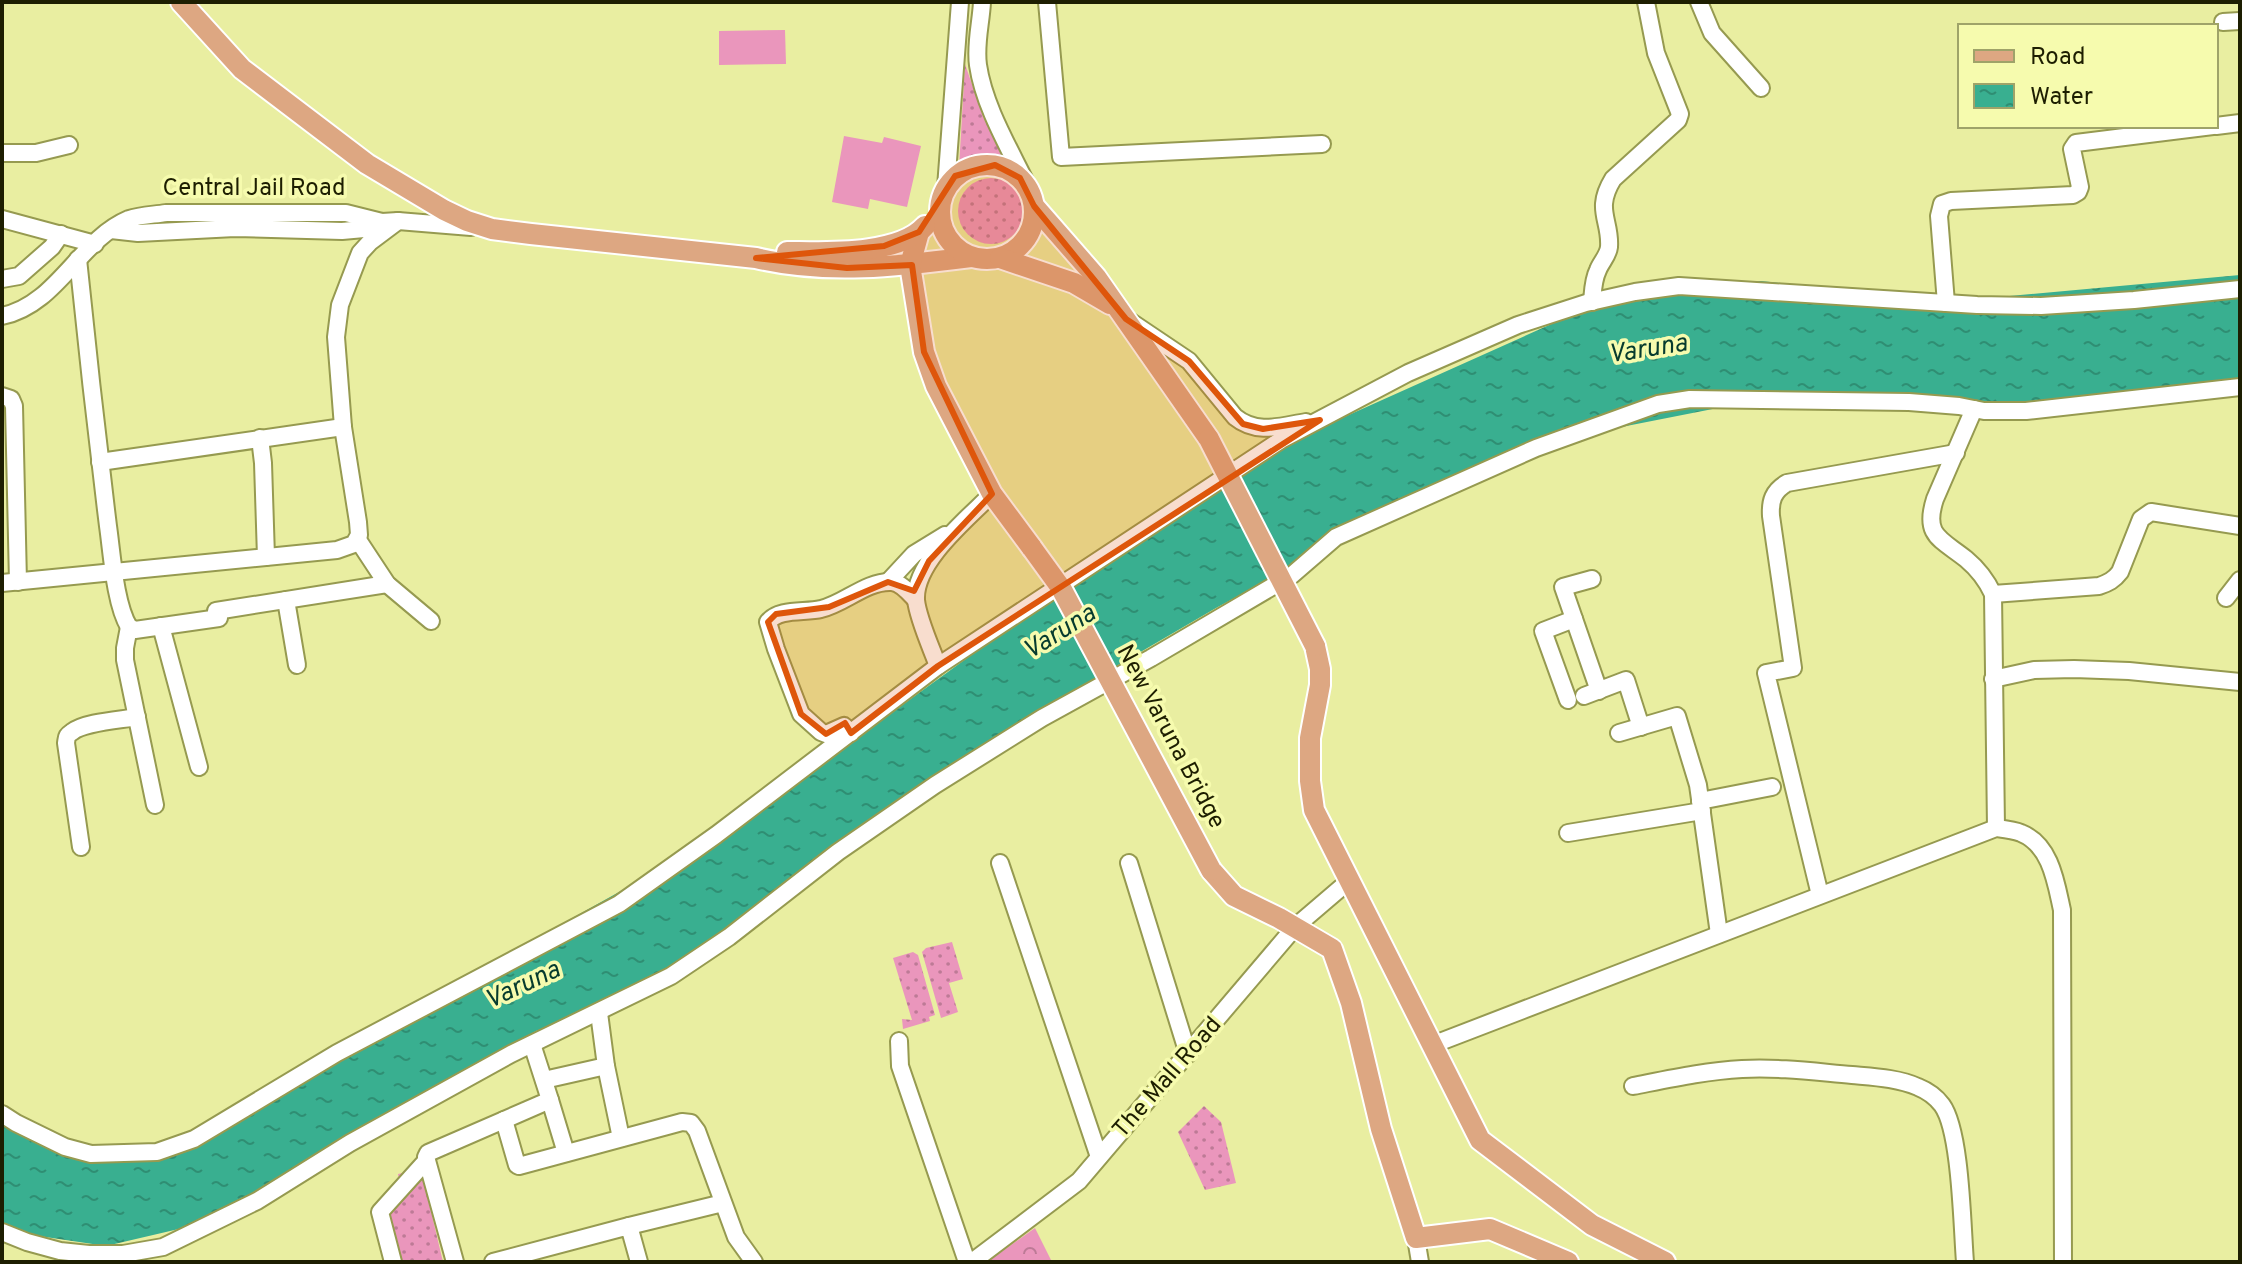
<svg xmlns="http://www.w3.org/2000/svg" width="2242" height="1264" viewBox="0 0 2242 1264" font-family="Overpass,sans-serif">
  <style>
    .grass { fill: url(#grass-dots) }
    .park { fill: url(#park-crowns) }
    .garden { fill: #ea96bc }
    .water { fill: url(#water-ripples) }
    .lines { fill: none; stroke-linecap: round; stroke-linejoin: round }
    .minor-casing { stroke: #969a50; stroke-width: 20 }
    .major-casing { stroke: #fff; stroke-width: 24 }
    .minor { stroke: #fff; stroke-width: 16 }
    .major { stroke: #dda782; stroke-width: 20 }
    .major-bridge-casing { stroke: #fff; stroke-width: 24; stroke-linecap: butt }
    .major-bridge { stroke: #dda782; stroke-width: 20 }
    .marked { fill: #de560b; fill-opacity: 0.2; stroke: #de560b; stroke-width: 6; stroke-linejoin: round }
    .labels { text-anchor: middle; dominant-baseline: central; stroke-width: 7; stroke-linejoin: round; paint-order: stroke }
    .street-label { font-size: 24px; fill: #1d1e01; stroke: #f6fbae }
    .water-label { font-size: 26px; font-style: italic; fill: #063b2e; stroke: #f6fbae }
  </style>
  <defs>
    <pattern id="grass-dots" width="8" height="8" patternUnits="userSpaceOnUse" patternTransform="scale(2)"><rect width="8" height="8" fill="#ea96bc"/><path d="M2 2h.1M6 6h.1" fill="none" stroke="#bd7a96" stroke-width="1.8" stroke-linecap="round"/></pattern>
    <pattern id="park-crowns" width="20" height="18" patternUnits="userSpaceOnUse" patternTransform="scale(2)"><rect width="20" height="18" fill="#ea96bc"/><path d="M2 6a3 3 0 1 1 6 0M12 15a3 3 0 1 1 6 0" fill="none" stroke="#bd7a96"/></pattern>
    <pattern id="water-ripples" width="26" height="14" patternUnits="userSpaceOnUse" patternTransform="scale(2)"><rect width="26" height="14" fill="#39af90"/><path d="M2 4q2-2 4 0t4 0M15 11q2-2 4 0t4 0" fill="none" stroke="#2f8e73"/></pattern>
  </defs>
  <rect width="100%" height="100%" fill="#e9eea1"/>
  <!-- grass -->
  <g class="grass">
    <path d="M965,64L984,119L1006,158C987,155 975,157 959,167Z"/>
    <circle cx="991" cy="211" r="33"/>
    <path d="M952,942L963,979L949,983L958,1012L941,1018L922,952L926,948Z"/>
    <path d="M913,952L918,955L935,1015L929,1017L930,1021L903,1029L902,1019L912,1020L893,958Z"/>
    <path d="M1204,1106L1221,1122L1236,1183L1205,1190L1178,1132Z"/>
    <path d="M421,1169L443,1262H399L385,1206L400,1187L398,1174Z"/>
  </g>
  <!-- park -->
  <path class="park" d="M1035,1228L1052,1262H987Z"/>
  <!-- garden -->
  <g class="garden">
    <path d="M785,30L786,64L719,65V31Z"/>
    <path d="M844,136L882,143L884,137L921,146L907,207L870,199L868,209L832,202Z"/>
  </g>
  <!-- water -->
  <path class="water" d="M2240,275V385L1989,406H1728L1596,432L1342,540L1216,608L1060,699L693,957L601,1007L536,1031L248,1210L183,1228L106,1246L12,1232L2,1226V1123L113,1159L178,1153L322,1058L730,830L1003,632L1255,457L1605,300L1761,281L1954,301Z"/>
  <g class="lines">
    <!-- minor casing -->
    <g class="minor-casing">
      <g id="minor">
        <path d="M982,2C981,23 975,44 978,65C984,107 1011,151 1029,189"/>
        <path d="M1047,2L1061,157L1322,144"/>
        <path d="M1699,2L1712,33L1761,88"/>
        <path d="M2223,22L2240,21"/>
        <path d="M2216,126L2240,123"/>
        <path d="M2,153H36L69,145"/>
        <path d="M946,187L960,2"/>
        <path d="M2,219L95,244"/>
        <path d="M111,230L138,233L235,228L342,231L364,229L382,222"/>
        <path d="M78,259C87,348 97,437 108,526C112,554 115,604 129,627L135,630L219,618"/>
        <path d="M2,279L19,276L52,247L61,234"/>
        <path d="M1592,302C1593,291 1593,280 1598,270C1601,262 1608,256 1609,247C1611,220 1594,210 1613,179L1678,120L1680,114L1656,53L1646,2"/>
        <path d="M1946,303L1939,216L1942,204L1951,201L2073,195L2078,192L2080,187L2072,149L2076,143L2213,126"/>
        <path d="M2,316C57,305 79,240 129,219C141,215 154,215 166,213H346L382,222L398,221L471,227"/>
        <path d="M1131,322L1189,361L1235,417C1257,435 1281,426 1306,422"/>
        <path d="M2,396L11,399L14,406L18,582"/>
        <path d="M1974,409L1935,499C1923,536 1941,539 1966,559C1978,569 1986,579 1993,594L1996,828"/>
        <path d="M260,438L263,463L266,557"/>
        <path d="M100,462L343,427"/>
        <path d="M358,540L387,584L431,621"/>
        <path d="M1592,579L1563,587L1599,691"/>
        <path d="M888,582L914,554L945,535"/>
        <path d="M2,583L337,550L354,544L359,535L358,522L343,427L336,337L340,305L360,253L370,242L398,221"/>
        <path d="M1993,594L2099,586C2108,583 2114,580 2120,572L2141,519L2151,512L2240,526"/>
        <path d="M2226,598L2240,580"/>
        <path d="M286,600L297,665"/>
        <path d="M216,611L387,584"/>
        <path d="M161,626L199,767"/>
        <path d="M129,627L125,648V660L155,805"/>
        <path d="M938,666C931,647 918,619 916,600C914,562 967,519 992,494"/>
        <path d="M1993,679L2034,670L2074,669L2129,671L2240,682"/>
        <path d="M1584,696L1626,680L1641,727"/>
        <path d="M1568,700L1543,631L1574,619"/>
        <path d="M851,733L844,726L826,734L821,732L801,714L776,649L768,622C779,608 805,613 821,609C844,604 866,581 891,582C901,582 910,594 916,600"/>
        <path d="M1619,733L1677,716L1698,785L1719,934"/>
        <path d="M1700,801L1772,787"/>
        <path d="M1568,833L1702,811"/>
        <path d="M81,847L66,743C67,737 66,736 72,732C84,722 120,720 137,717"/>
        <path d="M1000,863L1099,1157"/>
        <path d="M1129,863L1188,1054"/>
        <path d="M1820,895L1766,673L1793,668L1771,516C1770,501 1773,491 1787,483L1956,453"/>
        <path d="M599,1013L606,1066L621,1138"/>
        <path d="M899,1041L900,1066L967,1262"/>
        <path d="M1432,1045L1996,828C2004,829 2014,830 2021,833C2051,845 2056,883 2062,910L2063,1262"/>
        <path d="M544,1080L606,1066"/>
        <path d="M1633,1086C1669,1079 1705,1071 1742,1069C1779,1067 1816,1072 1852,1075C1874,1077 1898,1078 1918,1087C1928,1091 1936,1097 1942,1105C1961,1131 1962,1226 1965,1262"/>
        <path d="M550,1100L566,1153"/>
        <path d="M2,1114L16,1123L65,1147L91,1154L157,1152L194,1139L337,1053L619,904L716,835L938,666L1281,440L1408,373L1518,325L1586,303L1635,292L1679,286L1977,305L2041,306L2134,300L2240,289"/>
        <path d="M504,1120L517,1165L519,1166L682,1122L691,1123L697,1131L736,1237L754,1262"/>
        <path d="M629,1226L723,1203"/>
        <path d="M2,1232L27,1242L60,1251L89,1254H123L163,1247L257,1201L350,1143L511,1054L671,976L729,937L838,852L935,785L1042,718L1151,658L1292,575L1336,537L1536,448L1658,404L1690,399L1909,402L1959,406L1984,411H2026L2240,387"/>
        <path d="M1416,1238L1420,1262"/>
        <path d="M393,1262L380,1212L426,1161"/>
        <path d="M455,1262L426,1157L428,1153L550,1100L532,1044"/>
        <path d="M493,1262L629,1226L639,1262"/>
        <path d="M972,1262L1079,1181L1295,927L1350,880"/>
      </g>
    </g>
    <!-- major casing -->
    <g class="major-casing">
      <g id="major">
        <path d="M181,2L242,69L367,164L444,210L467,221L492,229L531,234L756,258C826,275 900,266 971,257"/>
        <circle cx="987" cy="212" r="47"/>
        <path d="M1034,206L1096,277L1209,439"/>
        <path d="M919,232L910,265L924,352L936,386L992,494L1032,548"/>
        <path d="M787,252C824,252 898,256 925,226"/>
        <path d="M1000,258L1074,283L1110,304"/>
        <path d="M1315,646L1320,669V685L1310,738V781L1314,810L1480,1140L1592,1225L1665,1262"/>
        <path d="M1211,870L1234,896L1279,918L1332,949L1351,1003L1381,1129L1416,1238L1490,1229L1568,1262"/>
      </g>
    </g>
    <!-- minor -->
    <use href="#minor" class="minor"/>
    <!-- major -->
    <use href="#major" class="major"/>
    <!-- major-bridge casing -->
    <g class="major-bridge-casing">
      <g id="major-bridge">
        <path d="M1209,439L1315,646"/>
        <path d="M1032,548L1061,588L1211,870"/>
      </g>
    </g>
    <!-- major-bridge -->
    <use href="#major-bridge" class="major-bridge"/>
  </g>
  <!-- marked area -->
  <path class="marked" d="M995,165L1020,178L1034,206L1126,319L1189,361L1243,424L1263,429L1320,420L938,666L851,733L845,723L826,734L801,714L768,622L776,614L829,607L888,582L914,591L929,561L992,494L924,352L912,265L847,268L756,258L884,246L919,232L955,176Z"/>
  <g class="labels">
    <!-- street labels -->
    <g class="street-label">
      <text x="254" y="189">Central Jail Road</text>
      <text transform="translate(1170 737) rotate(62)">New Varuna Bridge</text>
      <text transform="translate(1168 1078) rotate(-49)">The Mall Road</text>
    </g>
    <!-- water labels -->
    <g class="water-label">
      <text transform="translate(1648 350) rotate(-9)">Varuna</text>
      <text transform="translate(1060 633) rotate(-32)">Varuna</text>
      <text transform="translate(523 986) rotate(-25)">Varuna</text>
    </g>
  </g>
  <!-- border -->
  <rect width="2242" height="1264" fill="none" stroke="#1d1e01" stroke-width="8"/>
  <!-- legend -->
  <rect x="1958" y="24" width="260" height="104" fill="#f6fbae" stroke="#9fa369" stroke-width="2"/>
  <rect x="1974" y="50" width="40" height="12" fill="#dda782" stroke="#9fa369" stroke-width="2"/>
  <text x="2030" y="64" font-size="24" fill="#1d1e01">Road</text>
  <rect x="1974" y="84" width="40" height="24" fill="url(#water-ripples)" stroke="#9fa369" stroke-width="2"/>
  <text x="2030" y="104" font-size="24" fill="#1d1e01">Water</text>
</svg>
